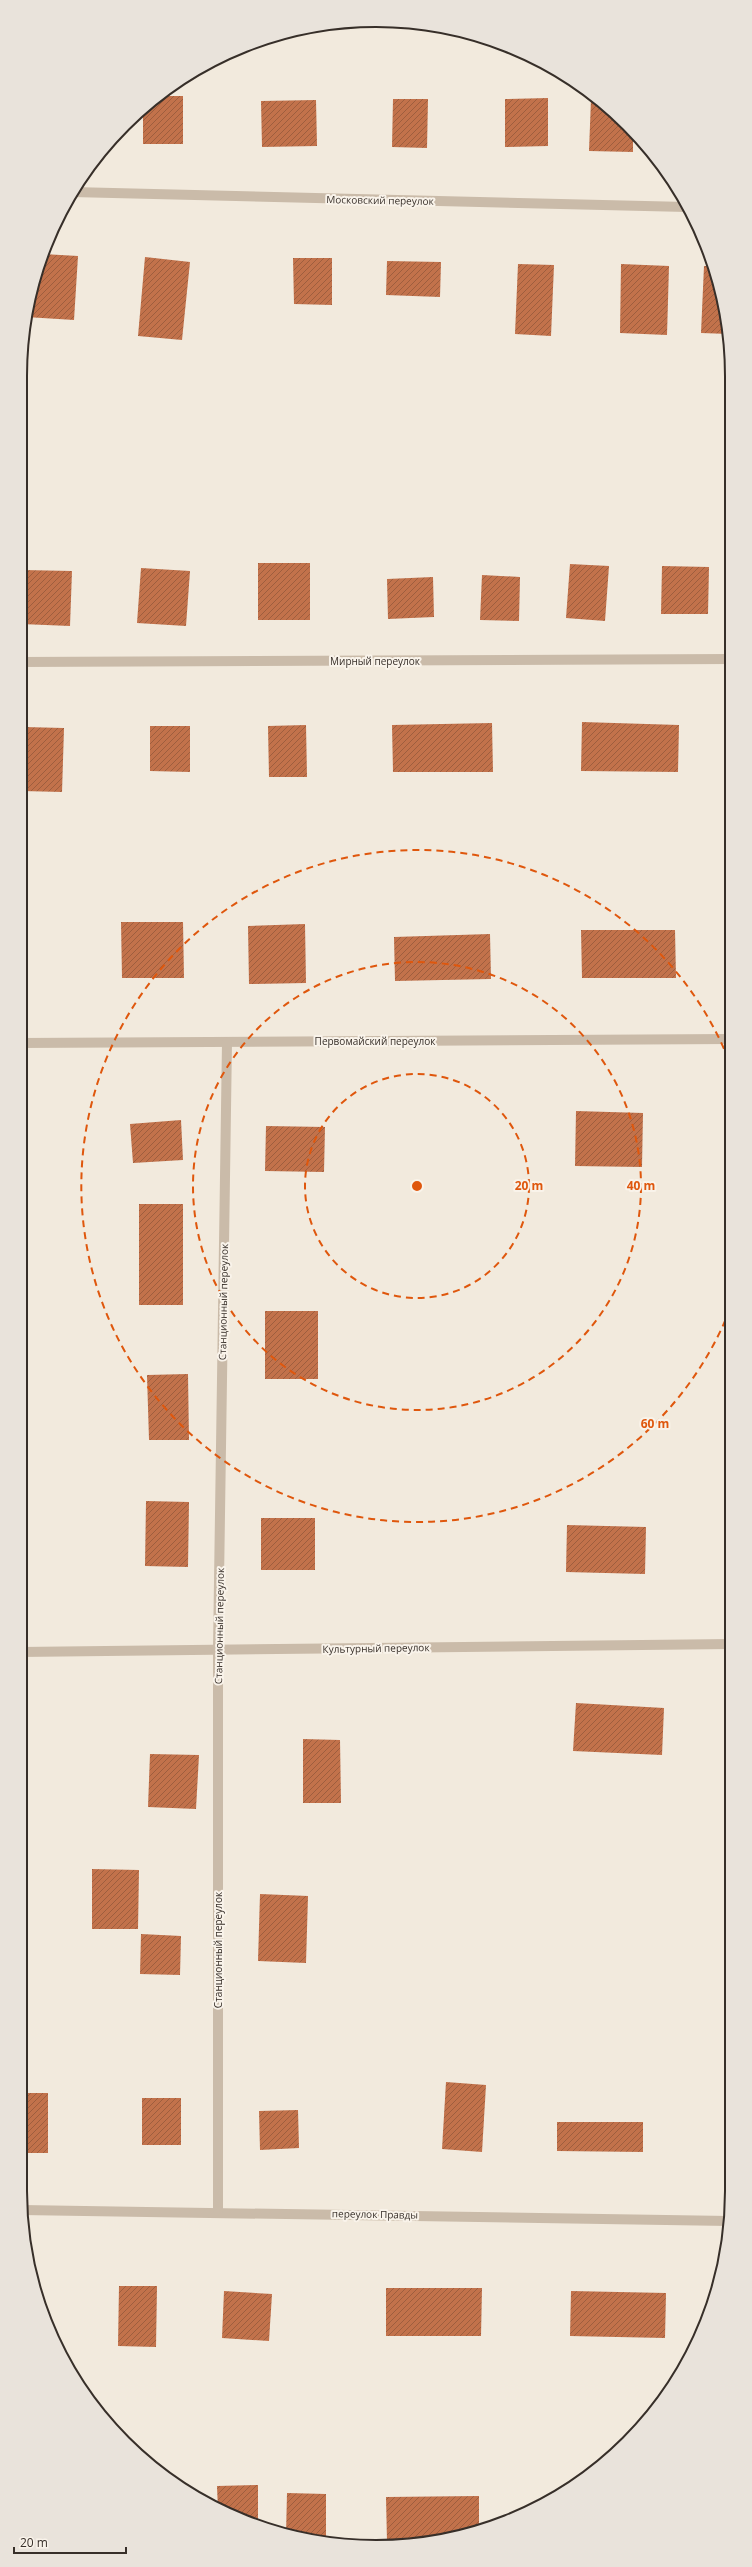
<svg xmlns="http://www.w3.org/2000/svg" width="752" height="2567" viewBox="0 0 752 2567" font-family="'Open Sans',sans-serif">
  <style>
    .building { fill: url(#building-hatch) }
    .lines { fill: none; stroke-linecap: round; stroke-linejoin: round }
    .street { stroke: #cabba9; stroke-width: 10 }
    .ring { fill: none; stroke: #df570d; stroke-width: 2; stroke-dasharray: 7 5 }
    .labels { text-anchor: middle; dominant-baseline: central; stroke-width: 4; stroke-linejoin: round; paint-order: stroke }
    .street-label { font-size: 10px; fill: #372f29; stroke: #f9f3ea }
    .rim { fill: none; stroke: #372f29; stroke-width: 2 }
    .centre { fill: #df570d; stroke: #f9f3ea; stroke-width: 2 }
    .ring-label { font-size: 12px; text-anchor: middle; font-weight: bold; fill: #df570d; stroke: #f9f3ea; stroke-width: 4; stroke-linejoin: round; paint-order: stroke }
  </style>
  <defs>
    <pattern id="building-hatch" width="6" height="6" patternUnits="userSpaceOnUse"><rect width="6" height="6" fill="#c2724b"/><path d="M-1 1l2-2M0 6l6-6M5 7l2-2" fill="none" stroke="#9e5e3e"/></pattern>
  </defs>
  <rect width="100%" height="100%" fill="#f2eadd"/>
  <!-- building -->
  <g class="building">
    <path d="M159,96H183V144H143V109Z"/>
    <path d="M548,98V146L505,147V99Z"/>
    <path d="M393,99H428L427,148L392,147Z"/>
    <path d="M591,99H595L628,124L633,132V152L589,151Z"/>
    <path d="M316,100L317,146L262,147L261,101Z"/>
    <path d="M43,254L78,256L74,320L26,317Z"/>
    <path d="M145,257L190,262L182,340L138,336Z"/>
    <path d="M293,258H332V305L294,304Z"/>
    <path d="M387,261L441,262L440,297L386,295Z"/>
    <path d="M518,264L554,265L551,336L515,334Z"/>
    <path d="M621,264L669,266L667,335L620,333Z"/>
    <path d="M704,266H710L729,334L701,333Z"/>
    <rect x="258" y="563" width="52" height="57"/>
    <path d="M570,564L609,566L605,621L566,618Z"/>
    <path d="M662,566L709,567L708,614H661Z"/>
    <path d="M141,568L190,571L186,626L137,623Z"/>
    <path d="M23,570L72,571L70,626L21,624Z"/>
    <path d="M482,575L520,577L519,621L480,620Z"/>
    <path d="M433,577L434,617L388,619L387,579Z"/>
    <path d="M582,722L679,725L678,772L581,771Z"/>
    <path d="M492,723L493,772H393L392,725Z"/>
    <path d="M306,725L307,777H269L268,726Z"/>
    <path d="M150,726H190V772L150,771Z"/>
    <path d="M24,727L64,728L62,792L22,791Z"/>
    <path d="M121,922H183L184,978H122Z"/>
    <path d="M305,924L306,983L249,984L248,926Z"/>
    <path d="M581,930H675L676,978H582Z"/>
    <path d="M490,934L491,979L395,981L394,937Z"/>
    <path d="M576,1111L643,1113L642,1167L575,1166Z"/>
    <path d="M181,1120L183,1160L133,1163L130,1124Z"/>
    <path d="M266,1126L325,1127L324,1172L265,1171Z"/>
    <rect x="139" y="1204" width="44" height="101"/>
    <rect x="265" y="1311" width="53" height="68"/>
    <path d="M188,1374L189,1440H149L147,1375Z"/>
    <path d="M146,1501L189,1502L188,1567L145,1566Z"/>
    <rect x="261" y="1518" width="54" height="52"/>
    <path d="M567,1525L646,1527L645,1574L566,1572Z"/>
    <path d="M576,1703L664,1708L662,1755L573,1751Z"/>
    <path d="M303,1739L340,1740L341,1803H303Z"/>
    <path d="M150,1754L199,1755L196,1809L148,1807Z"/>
    <path d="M92,1869L139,1870L138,1929H92Z"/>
    <path d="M260,1894L308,1896L306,1963L258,1961Z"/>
    <path d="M141,1934L181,1936L180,1975L140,1974Z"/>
    <path d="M446,2082L486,2085L482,2152L442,2149Z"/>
    <rect x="22" y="2093" width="26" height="60"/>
    <rect x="142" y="2098" width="39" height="47"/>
    <path d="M298,2110L299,2148L260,2150L259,2111Z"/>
    <path d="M557,2122H643V2152L557,2151Z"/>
    <path d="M119,2286H157L156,2347L118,2346Z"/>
    <path d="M386,2288H482L481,2336H386Z"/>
    <path d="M224,2291L272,2294L269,2341L222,2338Z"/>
    <path d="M571,2291L666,2293L665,2338L570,2336Z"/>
    <path d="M258,2485V2525L218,2510L217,2486Z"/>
    <path d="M287,2493L326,2494V2542L286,2535Z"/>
    <path d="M479,2496V2531L468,2535L387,2542L386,2497Z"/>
  </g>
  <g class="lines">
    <!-- street -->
    <g class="street">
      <path d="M72,192L687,207"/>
      <path d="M20,662L730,659"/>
      <path d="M20,1043L730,1039"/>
      <path d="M20,1652L731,1644"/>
      <path d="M22,2210L729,2221"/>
      <path d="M218,2211V1649L227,1042"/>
    </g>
  </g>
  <!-- distance rings -->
  <g class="ring">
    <circle cx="417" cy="1186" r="112"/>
    <circle cx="417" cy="1186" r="224"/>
    <path d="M730 1309A336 336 0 1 1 730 1063"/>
  </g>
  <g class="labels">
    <!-- street labels -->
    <g class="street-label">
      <text transform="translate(380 200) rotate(1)">Московский переулок</text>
      <text x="375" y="661">Мирный переулок</text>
      <text x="375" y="1041">Первомайский переулок</text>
      <text transform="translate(223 1302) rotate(-89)">Станционный переулок</text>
      <text transform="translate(219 1626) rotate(-89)">Станционный переулок</text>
      <text transform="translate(376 1648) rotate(-1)">Культурный переулок</text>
      <text transform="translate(218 1950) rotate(-90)">Станционный переулок</text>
      <text transform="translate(375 2214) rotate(1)">переулок Правды</text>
    </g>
  </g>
  <!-- crop -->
  <path d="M0 0H752V2567H0ZM376 27H376A349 349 0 0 1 725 376V2191A349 349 0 0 1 376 2540H376A349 349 0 0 1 27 2191V376A349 349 0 0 1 376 27Z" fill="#e9e3db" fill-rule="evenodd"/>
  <path class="rim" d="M376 27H376A349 349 0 0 1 725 376V2191A349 349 0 0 1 376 2540H376A349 349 0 0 1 27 2191V376A349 349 0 0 1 376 27Z"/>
  <circle cx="417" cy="1186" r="6" class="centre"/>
  <g class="ring-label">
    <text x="529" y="1190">20 m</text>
    <text x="641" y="1190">40 m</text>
    <text x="655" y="1428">60 m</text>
  </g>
  <!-- scale -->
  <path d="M14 2547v6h112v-6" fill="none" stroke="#372f29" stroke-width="2"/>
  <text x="20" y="2547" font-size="12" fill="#372f29" stroke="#f9f3ea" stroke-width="3" paint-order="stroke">20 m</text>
</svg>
